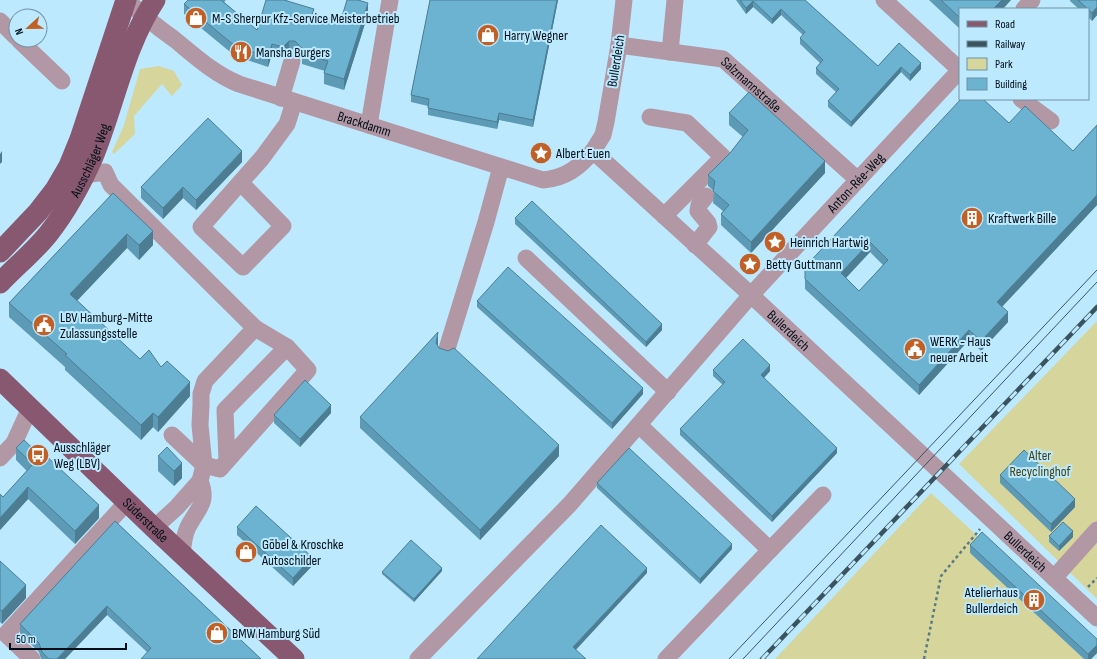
<svg xmlns="http://www.w3.org/2000/svg" width="1097" height="659" viewBox="0 0 1097 659" font-family="'Sofia Sans Condensed',sans-serif">
  <style>
    .green { fill: #d6d69c }
    .lines { fill: none; stroke-linecap: round; stroke-linejoin: round }
    .path { stroke: #5c7987; stroke-width: 2.5; stroke-dasharray: 3 3; stroke-linecap: butt }
    .minor { stroke: #b297a4; stroke-width: 17 }
    .major { stroke: #885870; stroke-width: 21 }
    .tram { stroke: #3b535f; stroke-width: 1 }
    .rail-casing { stroke: #3b535f; stroke-width: 4.5 }
    .rail { stroke: #bde9fe; stroke-width: 3; stroke-dasharray: 9; stroke-linecap: butt }
    .wall { fill: #5d9ab5; fill-rule: evenodd }
    .shaded-wall { fill: #4c7d93 }
    .building { fill: #6cb3d2; stroke: #4c7d93; fill-rule: evenodd }
    .labels { text-anchor: middle; dominant-baseline: central; stroke-width: 4; stroke-linejoin: round; paint-order: stroke }
    .poi-label { font-size: 14px; fill: #000e17; stroke: #bde9fe; text-anchor: start }
    .street-label { font-size: 14px; fill: #000e17; stroke: #bde9fe }
    .park-label { font-size: 14px; fill: #454312; stroke: #bde9fe }
  </style>
  <rect width="100%" height="100%" fill="#bde9fe"/>
  <!-- green -->
  <g class="green">
    <path d="M159,66L174,71L182,85L172,96L162,84L134,116L135,134L114,154L112,152L124,125L140,69Z"/>
    <path d="M1097,321V599L959,464Z"/>
    <path d="M931,493L982,540L970,553L1084,659H775Z"/>
  </g>
  <g class="lines">
    <!-- path -->
    <g class="path">
      <path d="M1088,587L1097,578"/>
      <path d="M924,659L941,576L980,529"/>
    </g>
    <!-- minor -->
    <g class="minor">
      <path id="s1" d="M127,0C142,15 157,27 174,39C195,56 214,74 239,84L543,180C565,178 579,168 593,151"/>
      <path id="s2" d="M624,0L619,45L606,122L603,135L593,151L751,295L1097,618"/>
      <path d="M884,0L960,70"/>
      <path d="M1024,9L1032,0"/>
      <path d="M0,21L16,37"/>
      <path d="M19,40L62,81"/>
      <path id="s3" d="M619,45L723,59L858,180"/>
      <path d="M670,52L675,0"/>
      <path d="M281,98L292,61"/>
      <path d="M1021,99L1051,121"/>
      <path d="M650,117L687,123L723,157L664,216"/>
      <path d="M369,125L390,0"/>
      <path d="M84,175L105,172L111,185L255,328L205,381L201,394V405L200,425L204,465L200,481L177,507L154,528"/>
      <path d="M241,183L283,226L243,267L201,227L262,158L287,124L294,102"/>
      <path d="M695,245L709,227L708,223L698,211L699,205L706,196"/>
      <path d="M526,258L668,392"/>
      <path d="M255,328L287,347"/>
      <path d="M446,352L486,222L501,167"/>
      <path d="M639,425L770,550L666,659"/>
      <path d="M172,435L204,465L220,469L227,461L308,370L287,347L225,410L227,461"/>
      <path d="M0,458L14,443L30,408"/>
      <path d="M770,550L823,495"/>
      <path d="M182,554C183,545 184,535 188,527C197,509 209,503 200,481"/>
      <path d="M1054,578L1097,530"/>
      <path d="M32,659L6,634L127,502"/>
      <path id="s4" d="M418,659L570,504L751,295L960,70"/>
    </g>
    <!-- major -->
    <g class="major">
      <path d="M0,252L38,212L55,190L69,166L80,139L126,0"/>
      <path id="s5" d="M0,283C16,266 35,251 49,233C67,210 81,184 93,157C114,106 124,47 155,0"/>
      <path id="s6" d="M0,379L154,528L294,659"/>
    </g>
    <!-- tram -->
    <g class="tram">
      <path d="M729,659L1097,270"/>
      <path d="M743,659L1097,282"/>
    </g>
    <!-- rail casing -->
    <g class="rail-casing">
      <path id="rail" d="M762,659L1097,307"/>
    </g>
    <!-- rail -->
    <use href="#rail" class="rail"/>
  </g>
  <!-- wall -->
  <g class="wall">
    <path d="M188,0H226L224,2L257,30L286,0L314,15L340,23L368,14L344,90L324,84V73L325,71L302,64V58L295,52L289,51L283,58L272,54L268,67L235,56L184,14V4Z"/>
    <path d="M430,0H558L533,127L499,120L497,129L428,115V106L411,102V95Z"/>
    <path d="M736,0H805L878,66L899,43L921,69L910,81L901,72L851,127L828,107V101L836,92L816,74V68L820,63L800,44V38L803,35L781,15L772,24L753,7L746,14Z"/>
    <path d="M929,0H1011L960,9V29Z"/>
    <path d="M1070,0H1097V15L1092,21L1088,17V9H1079L1070,1Z"/>
    <path d="M729,113L825,173L751,253L721,225V214L723,211L713,203L714,191L708,186V175L730,153L743,137L729,125Z"/>
    <path d="M1009,123L1073,151L1097,125V205L1002,307L1008,322L981,351L969,340L919,395L805,289V267ZM870,252L883,265L859,291L846,278Z"/>
    <path d="M242,162L196,210L183,198L163,219L141,198V187Z"/>
    <path d="M113,193L153,245L139,260L127,248L77,301L140,359L161,367L190,396L158,432L153,427L141,440L65,370V367L9,317V303Z"/>
    <path d="M515,218L662,330L646,347L515,224Z"/>
    <path d="M477,301L643,394L612,429L477,307Z"/>
    <path d="M438,343V346L439,348L559,456L480,540L360,428V417Z"/>
    <path d="M713,370L770,371L764,378L837,453L772,522L680,435V429L723,385L713,376Z"/>
    <path d="M331,413L300,447L274,423V415Z"/>
    <path d="M16,448L99,518L75,544L28,499L0,530V494L3,497L27,471L16,460Z"/>
    <path d="M158,456L182,478L174,486L158,471Z"/>
    <path d="M1000,475L1075,507L1051,532L1000,483Z"/>
    <path d="M597,483L732,549L700,584L597,488Z"/>
    <path d="M115,521L261,659L147,652L107,615L65,659H41L39,652L20,634V624Z"/>
    <path d="M237,527L312,566L293,586L237,535Z"/>
    <path d="M1049,536L1073,537L1059,551L1049,542Z"/>
    <path d="M970,545L1097,639V653L1091,659H1084L970,553Z"/>
    <path d="M0,561L26,598L2,624L0,622Z"/>
    <path d="M442,571L414,602L382,574V572Z"/>
  </g>
  <!-- shaded-wall -->
  <g class="shaded-wall">
    <path d="M557,0H558L533,127V120Z"/>
    <path d="M1002,0H1011L1003,9H993Z"/>
    <path d="M753,1V7L746,14V8Z"/>
    <path d="M368,3V14L344,90V79Z"/>
    <path d="M1097,7V15L1092,21V13Z"/>
    <path d="M781,9V15L772,24V19Z"/>
    <path d="M289,41V51L283,58V47Z"/>
    <path d="M272,44V54L268,67V57Z"/>
    <path d="M921,63V69L910,81V75Z"/>
    <path d="M901,67V72L851,127V122Z"/>
    <path d="M499,113V120L497,129V122Z"/>
    <path d="M2,151V162L0,164V154Z"/>
    <path d="M242,151V162L196,210V200Z"/>
    <path d="M825,161V173L751,253V242Z"/>
    <path d="M183,187V198L163,219V208Z"/>
    <path d="M1097,195V205L997,312V302Z"/>
    <path d="M153,231V245L139,260V245Z"/>
    <path d="M127,234V248L70,308V294Z"/>
    <path d="M870,242V252L841,283V273Z"/>
    <path d="M1008,312V322L981,351V341Z"/>
    <path d="M662,324V330L646,347V342Z"/>
    <path d="M969,330V340L919,395V385Z"/>
    <path d="M438,332V343L436,354V343Z"/>
    <path d="M770,365V371L761,381V375Z"/>
    <path d="M190,382V396L158,432V417Z"/>
    <path d="M643,388V394L612,429V423Z"/>
    <path d="M331,405V413L300,447V439Z"/>
    <path d="M153,413V427L141,440V425Z"/>
    <path d="M559,445V456L480,540V530Z"/>
    <path d="M837,448V453L772,522V516Z"/>
    <path d="M182,463V478L174,486V471Z"/>
    <path d="M28,487V499L0,530V518Z"/>
    <path d="M1075,499V507L1051,532V524Z"/>
    <path d="M99,505V518L75,544V531Z"/>
    <path d="M1073,531V537L1059,551V546Z"/>
    <path d="M732,544V549L700,584V579Z"/>
    <path d="M312,557V566L293,586V578Z"/>
    <path d="M442,568V571L414,602V599Z"/>
    <path d="M647,568V573L573,653V647Z"/>
    <path d="M26,585V598L2,624V611Z"/>
    <path d="M107,606V615L65,659H57Z"/>
    <path d="M1097,645V653L1091,659H1088V654Z"/>
  </g>
  <!-- building -->
  <g class="building">
    <path d="M188,0H221L257,30L266,0H284L314,9L312,15L340,23L347,0H358L368,3L344,79L324,73L328,61L302,53V48L295,41H289L283,47L272,44L268,57L235,46L184,4Z"/>
    <path d="M430,0H557L533,120L499,113L497,122L428,108L429,99L411,95Z"/>
    <path d="M740,0H805L878,66L899,43L921,63L910,75L901,67L851,122L828,101L839,89L816,68L823,60L800,38L805,32L781,9L772,19L753,1L746,8Z"/>
    <path d="M941,0H1002L993,9H960V18Z"/>
    <path d="M1078,0H1097V7L1092,13Z"/>
    <path d="M749,92L825,161L751,242L721,214L729,205L713,191L715,181L708,175L730,153L748,130L729,113Z"/>
    <path d="M961,99H983L1009,123L1025,106L1073,151L1097,125V195L997,302L1008,312L981,341L969,330L919,385L805,279V267ZM870,242L888,260L859,291L841,273Z"/>
    <path d="M208,118L242,151L196,200L183,187L163,208L141,187Z"/>
    <path d="M113,193L153,231L139,245L127,234L70,294L140,359L149,350L161,367L167,361L190,382L158,417L153,413L141,425L65,355L67,354L9,303Z"/>
    <path d="M532,201L662,324L646,342L515,218Z"/>
    <path d="M508,267L643,388L612,423L477,301Z"/>
    <path d="M438,332L436,343L439,348L448,351L454,348L559,445L480,530L360,417Z"/>
    <path d="M743,339L770,365L761,375L837,448L772,516L680,429L725,382L713,370Z"/>
    <path d="M305,380L331,405L300,439L274,415Z"/>
    <path d="M24,440L41,456L43,453L99,505L75,531L28,487L0,518V494L3,497L33,464L16,448Z"/>
    <path d="M167,447L182,463L174,471L158,456Z"/>
    <path d="M629,448L732,544L700,579L597,483Z"/>
    <path d="M1024,450L1075,499L1051,524L1000,475Z"/>
    <path d="M256,506L312,557L293,578L237,527Z"/>
    <path d="M115,521L261,659H141L151,648L107,606L57,659H49L42,652L39,643L20,624Z"/>
    <path d="M1063,522L1073,531L1059,546L1049,536Z"/>
    <path d="M601,525L647,568L573,647L586,659H477Z"/>
    <path d="M982,532L1097,639V645L1088,654L970,545Z"/>
    <path d="M411,540L442,568L414,599L382,572Z"/>
    <path d="M0,561L26,585L2,611L0,610Z"/>
  </g>
  <!-- icons -->
  <defs>
    <g id="shop-disc" transform="scale(1.15)"><circle r="9.5" fill="#c15f24" stroke="#bde9fe"/><path d="M-5-2.5h2.3a2.7 3.5 0 0 1 5.4 0H5L5.5 6h-11ZM-1.5-2.5h3a1.5 2.3 0 0 0-3 0Z" fill="#fff"/></g>
    <g id="restaurant-disc" transform="scale(1.15)"><circle r="9.5" fill="#c15f24" stroke="#bde9fe"/><path d="M-5-6h1v4h1v-4h1v4h1v-4h1v5L-1.5 .5V6h-2V.5L-5-1ZM5-6V6H3V1.5H1.5Q1.5-4 5-6Z" fill="#fff"/></g>
    <g id="sight-disc" transform="scale(1.15)"><circle r="9.5" fill="#c15f24" stroke="#bde9fe"/><path d="M0-6L1.8-2.2L6-1.7L2.9 1.2L3.7 5.4L0 3.3L-3.7 5.4L-2.9 1.2L-6-1.7L-1.8-2.2Z" fill="#fff"/></g>
    <g id="building-disc" transform="scale(1.15)"><circle r="9.5" fill="#c15f24" stroke="#bde9fe"/><path d="M-4-6H4V6H1V3H-1V6H-4ZM-2.5-4.3h1.7v1.8h-1.7ZM.8-4.3h1.7v1.8H.8ZM-2.5-1h1.7V.8h-1.7ZM.8-1h1.7V.8H.8Z" fill="#fff"/></g>
    <g id="civic-disc" transform="scale(1.15)"><circle r="9.5" fill="#c15f24" stroke="#bde9fe"/><path d="M-.6-6.5H3V-4.5H.6V-3L4-1V1h2V6H-6V1h2V-1L-.6-3ZM-1.2 2.5V6h2.4V2.5Z" fill="#fff"/></g>
    <g id="bus-disc" transform="scale(1.15)"><circle r="9.5" fill="#c15f24" stroke="#bde9fe"/><path d="M-5-6H5V4H4V6H2V4H-2V6H-4V4H-5ZM-3.5-4V0h7V-4ZM-3.5 1.2v1.5H-2V1.2ZM2 1.2v1.5H3.5V1.2Z" fill="#fff"/></g>
  </defs>
  <g fill-rule="evenodd">
    <use href="#shop-disc" x="196" y="18"/>
    <use href="#shop-disc" x="488" y="35"/>
    <use href="#restaurant-disc" x="241" y="52"/>
    <use href="#sight-disc" x="541" y="153"/>
    <use href="#building-disc" x="972" y="218"/>
    <use href="#sight-disc" x="775" y="242"/>
    <use href="#sight-disc" x="750" y="264"/>
    <use href="#civic-disc" x="44" y="325"/>
    <use href="#civic-disc" x="915" y="349"/>
    <use href="#bus-disc" x="38" y="455"/>
    <use href="#shop-disc" x="246" y="552"/>
    <use href="#building-disc" x="1034" y="600"/>
    <use href="#shop-disc" x="217" y="633"/>
  </g>
  <g class="labels">
    <!-- poi labels -->
    <g class="poi-label">
      <text x="212" y="18">M-S Sherpur Kfz-Service Meisterbetrieb</text>
      <text x="504" y="35">Harry Wegner</text>
      <text x="256" y="52">Mansha Burgers</text>
      <text x="556" y="153">Albert Euen</text>
      <text x="988" y="218">Kraftwerk Bille</text>
      <text x="790" y="242">Heinrich Hartwig</text>
      <text x="766" y="264">Betty Guttmann</text>
      <text x="60" y="317">LBV Hamburg-Mitte<tspan x="60" dy="16">Zulassungsstelle</tspan></text>
      <text x="930" y="341">WERK - Haus<tspan x="930" dy="16">neuer Arbeit</tspan></text>
      <text x="54" y="447">Ausschläger<tspan x="54" dy="16">Weg (LBV)</tspan></text>
      <text x="262" y="544">Göbel &amp; Kroschke<tspan x="262" dy="16">Autoschilder</tspan></text>
      <text x="1018" y="592" text-anchor="end">Atelierhaus<tspan x="1018" dy="16">Bullerdeich</tspan></text>
      <text x="232" y="633">BMW Hamburg Süd</text>
    </g>
    <!-- street labels -->
    <g class="street-label">
      <text transform="translate(616 61) rotate(-81)">Bullerdeich</text>
      <text stroke="none"><textPath href="#s3" startOffset="143">Salzmannstraße</textPath></text>
      <text stroke="none"><textPath href="#s1" startOffset="272">Brackdamm</textPath></text>
      <text stroke="none"><textPath href="#s5" startOffset="154">Ausschläger Weg</textPath></text>
      <text stroke="none"><textPath href="#s4" startOffset="647">Anton-Rée-Weg</textPath></text>
      <text stroke="none"><textPath href="#s2" startOffset="421">Bullerdeich</textPath></text>
      <text stroke="none"><textPath href="#s6" startOffset="203">Süderstraße</textPath></text>
      <text stroke="none"><textPath href="#s2" startOffset="745">Bullerdeich</textPath></text>
    </g>
    <!-- park labels -->
    <g class="park-label">
      <text x="1040" y="455">Alter<tspan x="1040" dy="16">Recyclinghof</tspan></text>
    </g>
  </g>
  <!-- legend -->
  <rect x="959" y="8" width="130" height="92" fill="#bde9fe" stroke="#7191a2"/>
  <rect x="967" y="21" width="20" height="6" fill="#885870" stroke="#7191a2"/>
  <text x="995" y="28" font-size="12" fill="#000e17">Road</text>
  <rect x="967" y="41" width="20" height="6" fill="#3b535f" stroke="#7191a2"/>
  <text x="995" y="48" font-size="12" fill="#000e17">Railway</text>
  <rect x="967" y="58" width="20" height="12" fill="#d6d69c" stroke="#7191a2"/>
  <text x="995" y="68" font-size="12" fill="#000e17">Park</text>
  <rect x="967" y="78" width="20" height="12" fill="#6cb3d2" stroke="#7191a2"/>
  <text x="995" y="88" font-size="12" fill="#000e17">Building</text>
  <!-- north arrow -->
  <g transform="translate(28 28) rotate(248)"><circle r="19" fill="#bde9fe" stroke="#7191a2"/>
  <path d="M0-3L7 15L0 10L-7 15Z" fill="#c15f24"/>
  <text y="-6" font-size="11" font-weight="bold" text-anchor="middle" fill="#000e17">N</text>
  </g>
  <!-- scale -->
  <path d="M10 643v6h116v-6" fill="none" stroke="#000e17" stroke-width="2"/>
  <text x="16" y="643" font-size="12" fill="#000e17" stroke="#bde9fe" stroke-width="3" paint-order="stroke">50 m</text>
</svg>
